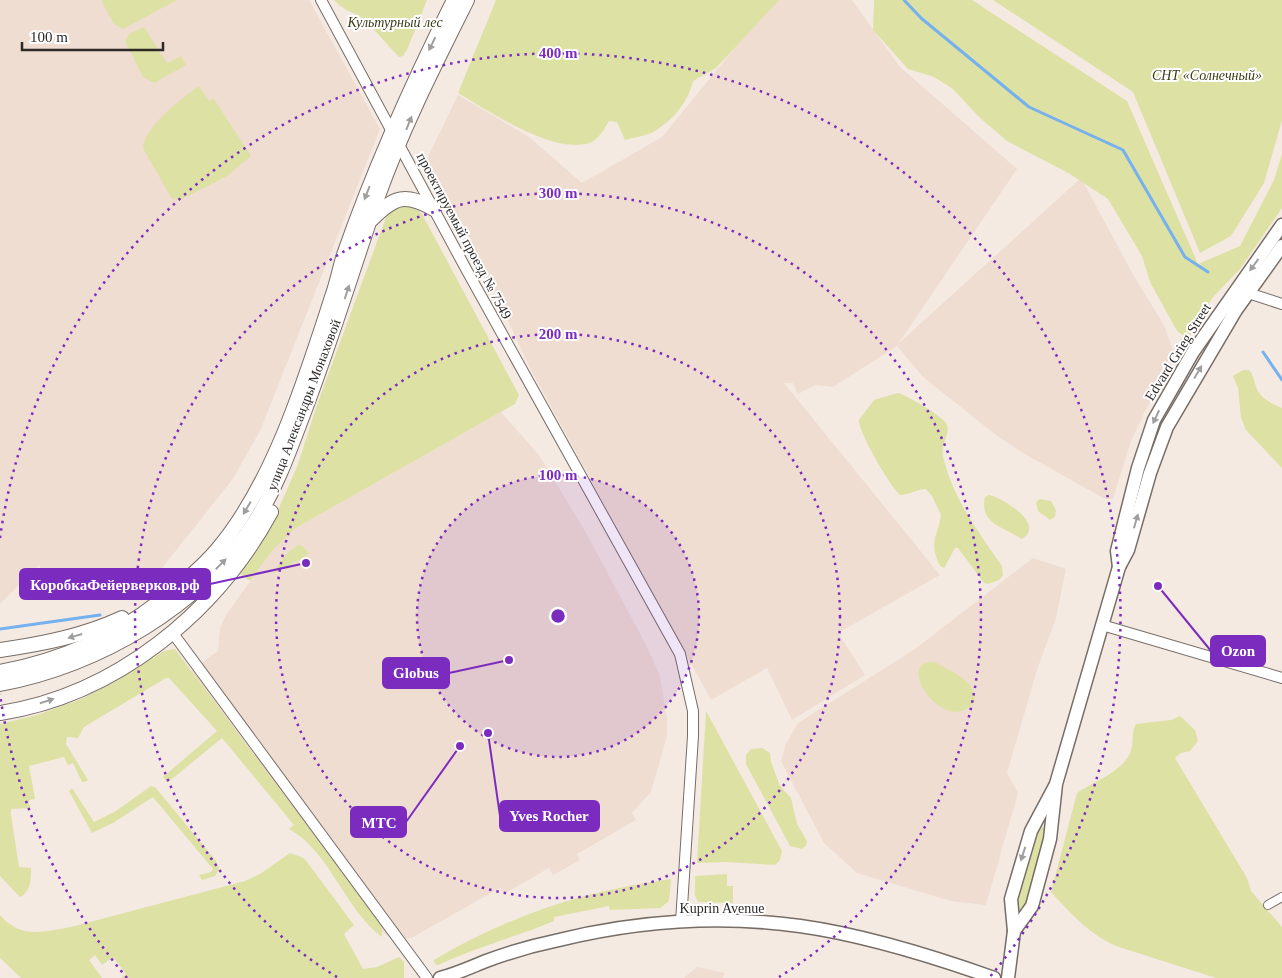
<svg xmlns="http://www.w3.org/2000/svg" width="1282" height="978" viewBox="0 0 1282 978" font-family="Georgia,serif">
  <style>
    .built { fill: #efddd1 }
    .green { fill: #dde1a4 }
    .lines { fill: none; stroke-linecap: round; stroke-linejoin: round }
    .stream { stroke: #74b1ee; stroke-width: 3 }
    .pedestrian-casing { stroke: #776d67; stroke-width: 10 }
    .minor-casing { stroke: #776d67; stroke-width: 12 }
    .tertiary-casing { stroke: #776d67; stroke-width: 15 }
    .secondary-casing { stroke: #776d67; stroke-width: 16 }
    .pedestrian { stroke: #fff; stroke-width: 8 }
    .minor { stroke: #fff; stroke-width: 10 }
    .tertiary { stroke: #fff; stroke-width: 12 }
    .secondary { stroke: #fff; stroke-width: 14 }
    .oneway { fill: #a09f9e }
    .ring { fill: none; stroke: #7b2cbf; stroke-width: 2.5; stroke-dasharray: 2.5 5 }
    .labels { text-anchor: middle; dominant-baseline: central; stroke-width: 4; stroke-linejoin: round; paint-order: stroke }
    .park-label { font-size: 14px; font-style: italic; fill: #3a3c17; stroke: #fff }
    .street-label { font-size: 14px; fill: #2d2927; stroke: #fff }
    .centre { fill: #7b2cbf; stroke: #fff; stroke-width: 2.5 }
    .ring-label { font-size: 15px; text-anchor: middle; font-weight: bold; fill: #7b2cbf; stroke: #fff; stroke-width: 4; stroke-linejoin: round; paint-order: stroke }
    .leader { fill: none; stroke: #7b2cbf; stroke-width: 2 }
    .callout-dot { fill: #7b2cbf; stroke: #fff; stroke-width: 2 }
    .callout { fill: #7b2cbf; stroke: #7b2cbf; stroke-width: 2 }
    .callout-label { font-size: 15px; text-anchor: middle; font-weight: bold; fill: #fff }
  </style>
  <rect width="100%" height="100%" fill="#f4eae2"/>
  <!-- built -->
  <g class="built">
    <path d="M0,0H309L380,129L260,431L232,480L162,568L113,600L42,573L39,565L0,604Z"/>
    <path d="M774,0H852L900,67L1017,169L898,344L1081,178L1135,278L1164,325L1173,350L1178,355L1145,411L1130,444L1113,499H1105L1023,453L996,435L923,377L897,346L833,387L815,385L798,394L793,383H784L940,575L838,633L865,675L792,720L767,668L711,700L531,370L490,282L425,163L458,95L529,137L582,183L662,137Z"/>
    <path d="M501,412L539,455L585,531L647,647L660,676L667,719V736L651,792L632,813L636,820L577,854L580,860L553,875L549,868L504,894L500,888L413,937L402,940L389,937L378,929L189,672L218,651L220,628L226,615L272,551L294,529Z"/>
    <path d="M1033,558L1066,569L1056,618L1037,670L1007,773L1018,793L986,905L951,901L857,873L824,843L781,761L786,744L798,723L915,649Z"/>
    <path d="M697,967L725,973L723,978H684Z"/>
  </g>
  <!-- green -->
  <g class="green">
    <path d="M101,0H177L123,29L114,24Z"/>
    <path d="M334,0H427L407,50L403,56L399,57C387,45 376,30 363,19C354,11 346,13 334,0Z"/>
    <path d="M496,0H779L716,68L693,81C688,102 673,120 655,131C647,136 634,137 625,140L617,122L609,121C605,128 599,138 592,142C556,157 489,111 458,93Z"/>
    <path d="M874,0H972L1127,101L1198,264L1240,246L1274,180L1282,154V208L1240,269L1213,297L1188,339L1177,331L1150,282L1142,256L1108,199L1070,174L1007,141L979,117L953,89L934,77L908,69L873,30Z"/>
    <path d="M993,0H1282V120L1264,183L1231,236L1200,253L1133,92Z"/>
    <path d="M144,27L167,63L181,56L186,65L154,83L143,77L125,41L130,33Z"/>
    <path d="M199,86L209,101L214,99L251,156L227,176L180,200L172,199L143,148C144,127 183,97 199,86Z"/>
    <path d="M405,204L415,208L422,214L519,395L515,404L294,529L272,551L250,581L239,573L260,544L278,510L297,467L317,405L388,212Z"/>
    <path d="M1243,370H1249C1254,376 1254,382 1257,389C1261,399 1273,404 1282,408V468L1246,430L1241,418L1238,388L1233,376Z"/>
    <path d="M898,393C906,395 942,416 946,423C952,433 940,444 943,456C952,497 978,532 1002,566L1003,575L999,580L988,584L984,583L958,548H955L944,568L940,566C928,541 938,537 941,515L932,496L926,489C917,489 909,495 900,495C890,486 858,432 859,420L874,400Z"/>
    <path d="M989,495C1003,498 1046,524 1022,539C1004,527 979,524 985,497Z"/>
    <path d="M1039,499L1051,501L1056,510L1055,517L1050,520L1038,511L1036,503Z"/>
    <path d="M298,545L303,546L309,554L273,574L285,555Z"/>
    <path d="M175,649L382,926V937C345,910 329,850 289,829L294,825L222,738L172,779L167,782L163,777L217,731L169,678H166L84,727L78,738L67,737L66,744L88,780L85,782H82L73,763L68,765L64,757L29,766L35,799L29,800L30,808L11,809V815L19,867L31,868C31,879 31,892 20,897L0,876V724L37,715L81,699L118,680L164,651Z"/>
    <path d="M935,662C952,673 973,677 975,701C950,733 913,685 919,670C921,663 928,662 935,662Z"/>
    <path d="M706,711L782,851L780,860L775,865L726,862L697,863Z"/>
    <path d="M1180,716L1195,730L1198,741L1190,751L1181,753L1175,758L1247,878L1251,891L1282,927V978H1216L1119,947C1092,937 1070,913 1051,892L1077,793C1094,781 1121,773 1130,753C1135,743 1130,734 1136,724L1171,720Z"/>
    <path d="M762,748L770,753L771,762L780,786L791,798L797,824L807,841L806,846L802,849L790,846L746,764V755L751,749Z"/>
    <path d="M151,786L155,787L216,861L219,869L215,876L202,880L199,875L211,872L213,869L153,797L113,823L92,833L69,791L72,788L94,822L116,811Z"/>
    <path d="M1044,826L1045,834L1026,904L1023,908L1018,909C1017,893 1031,833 1044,826Z"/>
    <path d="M290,853L304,858L354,925L344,934L363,969L377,967L399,957L404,962V978H121L126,974L113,957L102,965L95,955L89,960L102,978H21L0,958V915C20,939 43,932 71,927L245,881L260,874Z"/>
    <path d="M727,874V886H733V903L698,902L695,895V876Z"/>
    <path d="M671,879L669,901L660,908L610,910L609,906L554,917V921C516,937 476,947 438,965L435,964L434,960C510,915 584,891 671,879Z"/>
  </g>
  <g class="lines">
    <!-- stream -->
    <g class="stream">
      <path d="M904,0L921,18L1029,107L1123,150L1185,257L1208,272"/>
      <path d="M1263,352L1282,380"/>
      <path d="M0,629L100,615"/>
    </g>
    <!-- pedestrian casing -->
    <g class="pedestrian-casing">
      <path id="pedestrian" d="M1268,905L1282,897"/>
    </g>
    <!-- minor casing -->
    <g class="minor-casing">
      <g id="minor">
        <path d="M321,0L466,269L680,654L693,711V736L681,922"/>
        <path d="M1242,291L1282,304"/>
        <path d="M1102,625L1282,678"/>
        <path d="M172,632L427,978"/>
      </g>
    </g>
    <!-- tertiary casing -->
    <g class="tertiary-casing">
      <g id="tertiary">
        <path d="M1119,567L1117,551L1138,468L1154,420L1193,352L1282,225"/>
        <path d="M1014,931L1032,906L1050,839L1056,784L1119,567L1128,550L1150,473L1167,427L1236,310L1282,246"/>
        <path d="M440,978C456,974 471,967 486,961C510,952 535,945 559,940C637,921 721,915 800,926C865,935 932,956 994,978"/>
        <path d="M1008,978L1014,931L1011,899L1031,831L1055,786"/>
      </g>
    </g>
    <!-- secondary casing -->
    <g class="secondary-casing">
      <g id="secondary">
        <path d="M372,219C395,196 405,193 434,209"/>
        <path d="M0,650C42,644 83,636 122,618"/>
        <path d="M0,672C58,661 113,638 159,602C180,586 200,570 217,550C274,483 306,377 333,294C338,280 340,266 345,252C375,166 413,82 454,0"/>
        <path d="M0,684C99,665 201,607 256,520C277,486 290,449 304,412C331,341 353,268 378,196C402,129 435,64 467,0"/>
        <path d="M0,713C116,695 216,613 271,512"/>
      </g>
    </g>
    <!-- pedestrian -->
    <use href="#pedestrian" class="pedestrian"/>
    <!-- minor -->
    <use href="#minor" class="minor"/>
    <!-- tertiary -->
    <use href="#tertiary" class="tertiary"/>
    <!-- secondary -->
    <use href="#secondary" class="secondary"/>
  </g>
  <!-- one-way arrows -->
  <defs><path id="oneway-solid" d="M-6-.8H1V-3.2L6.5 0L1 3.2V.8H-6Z" transform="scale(1.25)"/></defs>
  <g class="oneway">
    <use href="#oneway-solid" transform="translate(432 44) rotate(116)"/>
    <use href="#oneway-solid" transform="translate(409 123) rotate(-68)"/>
    <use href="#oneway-solid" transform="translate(367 193) rotate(111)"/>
    <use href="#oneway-solid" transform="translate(1254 265) rotate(126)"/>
    <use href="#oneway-solid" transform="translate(347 292) rotate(-72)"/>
    <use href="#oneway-solid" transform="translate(1198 372) rotate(-59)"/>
    <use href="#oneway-solid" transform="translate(1156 417) rotate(115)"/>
    <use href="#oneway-solid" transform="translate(247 508) rotate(121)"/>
    <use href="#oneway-solid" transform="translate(1136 521) rotate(-74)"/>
    <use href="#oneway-solid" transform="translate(221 564) rotate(-45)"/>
    <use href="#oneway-solid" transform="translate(75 636) rotate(164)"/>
    <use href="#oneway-solid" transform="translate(47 701) rotate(-17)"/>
    <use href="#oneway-solid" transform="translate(1023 854) rotate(108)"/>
  </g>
  <!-- distance rings -->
  <circle cx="558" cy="616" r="141" fill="#7b2cbf" fill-opacity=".12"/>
  <g class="ring">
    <circle cx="558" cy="616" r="141"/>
    <circle cx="558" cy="616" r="282"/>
    <path d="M337 977A423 423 0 1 1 779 977"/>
    <path d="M127 978A563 563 0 0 1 0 694M0 538A563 563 0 1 1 989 978"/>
  </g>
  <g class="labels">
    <!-- park labels -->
    <g class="park-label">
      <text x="395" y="22">Культурный лес</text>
      <text x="1207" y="75">СНТ «Солнечный»</text>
    </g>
    <!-- street labels -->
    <g class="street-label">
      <text transform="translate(464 236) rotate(62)">проектируемый проезд № 7549</text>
      <text transform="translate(1178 352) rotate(-58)">Edvard Grieg Street</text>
      <text transform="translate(304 405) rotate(-69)">улица Александры Монаховой</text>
      <text x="722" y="908">Kuprin Avenue</text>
    </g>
  </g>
  <circle cx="558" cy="616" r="8" class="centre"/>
  <g class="ring-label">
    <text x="558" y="58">400 m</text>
    <text x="558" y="198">300 m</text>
    <text x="558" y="339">200 m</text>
    <text x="558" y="480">100 m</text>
  </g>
  <!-- callouts -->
  <path class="leader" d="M306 563L210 584M1158 586L1211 651M509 660L449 673M488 733L500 816M460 746L406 822"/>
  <g class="callout-dot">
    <circle cx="306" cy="563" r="5"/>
    <circle cx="1158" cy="586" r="5"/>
    <circle cx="509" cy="660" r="5"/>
    <circle cx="488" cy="733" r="5"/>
    <circle cx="460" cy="746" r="5"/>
  </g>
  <g class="callout">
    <rect x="20" y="569" width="190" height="30" rx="5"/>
    <rect x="1211" y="636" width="54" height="30" rx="5"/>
    <rect x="383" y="658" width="66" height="30" rx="5"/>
    <rect x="500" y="801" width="99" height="30" rx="5"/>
    <rect x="351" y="807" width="55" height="30" rx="5"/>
  </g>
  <g class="callout-label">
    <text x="115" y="590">КоробкаФейерверков.рф</text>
    <text x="1238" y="656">Ozon</text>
    <text x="416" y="678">Globus</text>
    <text x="549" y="821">Yves Rocher</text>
    <text x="379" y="828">МТС</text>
  </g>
  <!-- scale -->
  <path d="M22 42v8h141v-8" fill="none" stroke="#2d2927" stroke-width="2.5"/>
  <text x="30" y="42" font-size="15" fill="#2d2927" stroke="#ffffff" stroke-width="4" paint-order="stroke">100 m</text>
</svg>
